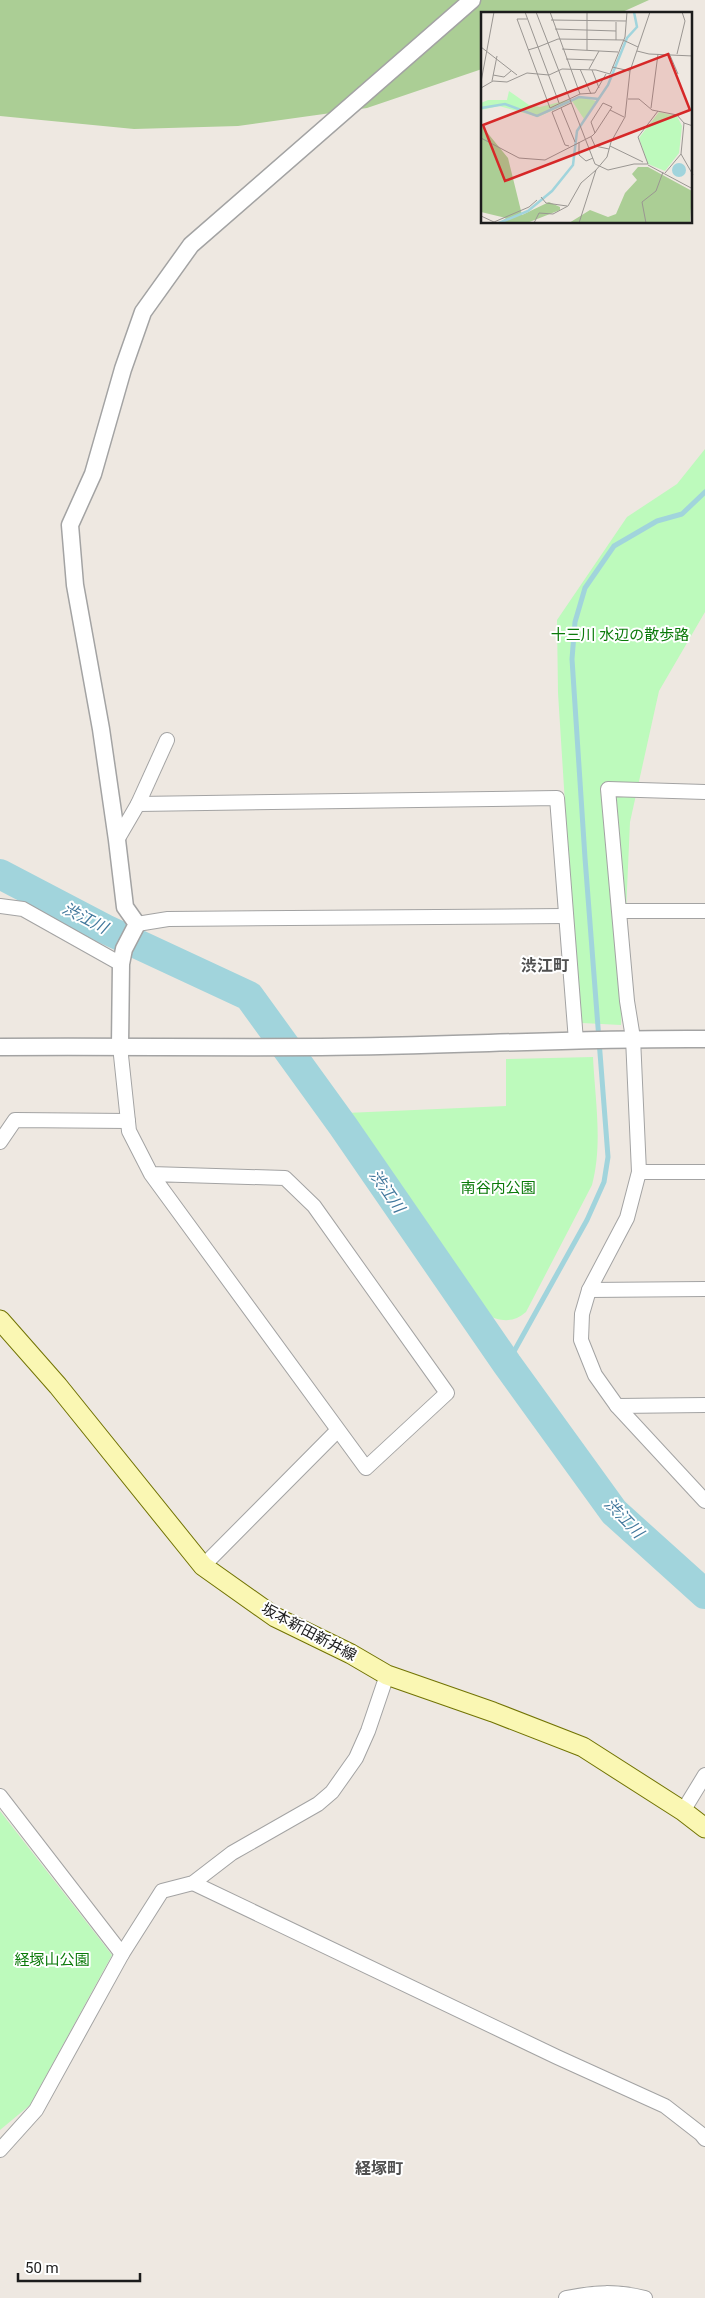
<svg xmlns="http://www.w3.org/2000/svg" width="705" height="2298" viewBox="0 0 705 2298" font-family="Roboto,'Noto Sans JP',sans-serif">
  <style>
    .forest { fill: #abce95 }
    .park { fill: #bdfabc }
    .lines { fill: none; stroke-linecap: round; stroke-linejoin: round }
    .stream { stroke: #a1d4dc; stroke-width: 5 }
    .river { stroke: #a1d4dc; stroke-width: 30 }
    .minor-casing { stroke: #a3a3a3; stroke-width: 16 }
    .tertiary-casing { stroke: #a3a3a3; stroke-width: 19 }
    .secondary-casing { stroke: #717303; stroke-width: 21 }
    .minor { stroke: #fff; stroke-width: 14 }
    .tertiary { stroke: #fff; stroke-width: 16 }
    .secondary { stroke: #faf7b3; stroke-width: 19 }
    .labels { text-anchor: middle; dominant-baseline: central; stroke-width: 4; stroke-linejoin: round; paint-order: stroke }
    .park-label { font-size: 15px; fill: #0b7a0a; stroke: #fff }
    .street-label { font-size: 15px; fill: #1c1c1c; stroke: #fff }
    .water-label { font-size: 16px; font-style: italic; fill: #42789c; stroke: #fff }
    .neighbourhood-label { font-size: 16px; font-weight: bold; fill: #4f4f4f; stroke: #fff }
    .inset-river { fill: none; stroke: #a1d4dc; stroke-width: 2.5 }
    .inset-road { fill: none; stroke: #9a9692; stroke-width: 1 }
    .view { fill: #d62828; fill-opacity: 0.15; stroke: #d62828; stroke-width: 2.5 }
    .inset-edge { fill: none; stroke: #1c1c1c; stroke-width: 2.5 }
  </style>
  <rect width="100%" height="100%" fill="#eee8e1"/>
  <!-- forest -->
  <path class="forest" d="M0,0H649L618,14H482V69L367,108L238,126L134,129L0,116Z"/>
  <!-- park -->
  <g class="park">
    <path d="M705,449V612L659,691L630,822L621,1025L582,1023L568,851L558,693L557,620L627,517L677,484Z"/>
    <path d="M593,1057C595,1099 603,1144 592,1185L526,1312C512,1324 500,1321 484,1314L346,1113L506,1106V1059Z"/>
    <path d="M0,1811L112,1955L30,2105L0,2130Z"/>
  </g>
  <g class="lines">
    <!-- stream -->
    <path class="stream" d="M507,1364L587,1220L604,1182L608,1157L585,858L572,659L575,622L585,588L614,546L657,521L682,514L705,492"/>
    <!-- river -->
    <path class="river" d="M0,874L105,929L249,996L343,1126L507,1364L614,1512L705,1594"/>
    <!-- minor casing -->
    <g class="minor-casing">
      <g id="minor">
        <path d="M705,792L608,789L627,1001L633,1038L639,1172L627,1218L589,1290L582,1314L581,1340L595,1375L617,1406L705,1501"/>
        <path d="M138,804L167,740"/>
        <path d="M117,840L138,804L557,798L576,1041"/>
        <path d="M0,906L23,909L121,964"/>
        <path d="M620,911H705"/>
        <path d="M137,924L168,919L565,916"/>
        <path d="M120,1046L129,1131L151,1174L366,1468L447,1393L314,1206L285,1178L151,1174"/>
        <path d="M0,1142L15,1120L128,1121"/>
        <path d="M639,1172H705"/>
        <path d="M589,1290L705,1289"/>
        <path d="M617,1406L705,1405"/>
        <path d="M203,1566L337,1431"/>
        <path d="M0,1796L122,1954"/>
        <path d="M683,1811L705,1775"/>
        <path d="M193,1883L557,2057L665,2106L701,2134L705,2139"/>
        <path d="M0,2150L36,2110L122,1954L162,1891L193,1883L232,1853L318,1804L332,1792L356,1758L368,1731L387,1675"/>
        <path d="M566,2298C596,2292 615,2291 645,2298"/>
      </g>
    </g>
    <!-- tertiary casing -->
    <g class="tertiary-casing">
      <g id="tertiary">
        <path d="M120,1046L121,964L124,949L137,924L125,907L117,840L101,729L75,585L70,525L93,474L123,369L143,312L191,245L472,0"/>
        <path d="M0,1047C107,1046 214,1048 321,1047C449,1046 577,1038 705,1039"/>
      </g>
    </g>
    <!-- secondary casing -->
    <g class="secondary-casing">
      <path id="secondary" d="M0,1320L58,1386L203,1566L275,1617L351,1654L387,1675L493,1712L583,1747L683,1811L705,1828"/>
    </g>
    <!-- minor -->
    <use href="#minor" class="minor"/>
    <!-- tertiary -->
    <use href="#tertiary" class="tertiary"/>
    <!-- secondary -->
    <use href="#secondary" class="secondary"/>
  </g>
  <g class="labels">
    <!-- park labels -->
    <g class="park-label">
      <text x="620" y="635">十三川 水辺の散歩路</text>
      <text x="498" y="1188">南谷内公園</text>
      <text x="52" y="1960">経塚山公園</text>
    </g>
    <!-- street labels -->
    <g class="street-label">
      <text transform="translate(309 1632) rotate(28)">坂本新田新井線</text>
    </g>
    <!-- water labels -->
    <g class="water-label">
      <text transform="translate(85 918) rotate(27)">渋江川</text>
      <text transform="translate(387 1191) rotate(55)">渋江川</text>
      <text transform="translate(624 1518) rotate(46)">渋江川</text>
    </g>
    <!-- neighbourhood labels -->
    <g class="neighbourhood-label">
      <text x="545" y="965">渋江町</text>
      <text x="379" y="2168">経塚町</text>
    </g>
  </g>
  <!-- overview -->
  <g transform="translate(481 12)">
    <rect width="211" height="211" fill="#eee8e1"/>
    <path d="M0,113L27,146L41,203L68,190L79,195V198L46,211H19L25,206L0,200ZM157,155H167L211,179L209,211H88L109,198L127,205L135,202L144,181L156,168L151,162Z" fill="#abce95"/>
    <path d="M28,79L48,93L59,95L87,88L88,91L57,105L18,94L0,98V91L7,88H26ZM101,85L115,89L103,107L91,89ZM178,100L196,104L201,114L198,141L184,159L167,152L158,126Z" fill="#bdfabc"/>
    <path d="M191 158a7 7 0 1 1 14 0a7 7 0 1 1-14 0Z" fill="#a1d4dc"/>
    <path class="inset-river" d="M0,96L24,92L56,104L98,85L118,87M18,211L47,199L71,179L92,153L96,119L127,73L146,26L156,15L153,0"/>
    <path class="inset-road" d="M44,0L57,35L47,38M55,0L114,152L127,158L153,152H167M69,0L99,82M46,7H36L69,96L99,82L114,81L125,62M70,8L145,9M74,17L135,19M135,28V10M0,35L36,63M81,37L137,40M106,38V0M156,39L168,42L212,44M188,41L197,62M196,42L204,9L201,0M85,47L113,48M131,55L149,59M99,57L110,82M108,57L118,39M111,58L118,76M12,63L23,65L30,59M11,69L16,44M0,70L13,0M0,76L12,69L26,70L46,61L68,63L81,57L115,58L129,62L144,25L146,0M147,87H158L171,98L196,103L203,111L212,114M78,91L57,35L77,27L142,28L157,35M80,96L94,130M170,96L177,42M129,98L143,105M203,111L200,142L212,163M110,125L114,134L128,137M0,126L38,146L64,148L111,124L114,121L131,95L122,91L110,110L114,121M98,130V143L105,149L112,146M88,134L84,133L71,100L90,91M129,134L162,150M167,152L157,125L177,99M167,153L212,177M184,161L200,142M60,185L65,191L86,194M0,204L13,210L48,195L56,188M53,211L58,201L72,202L87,194L100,171L115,158M98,211L115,158L126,145L130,130L144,105L149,59L169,0M165,211L161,190L175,179L182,160"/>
    <path class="view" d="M187,42L209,98L24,169L2,113Z"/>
    <rect width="211" height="211" class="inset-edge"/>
  </g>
  <!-- scale -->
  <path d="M18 2273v8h122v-8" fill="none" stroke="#1c1c1c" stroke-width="2.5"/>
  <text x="25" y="2273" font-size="15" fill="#1c1c1c" stroke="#ffffff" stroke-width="4" paint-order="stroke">50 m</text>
</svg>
